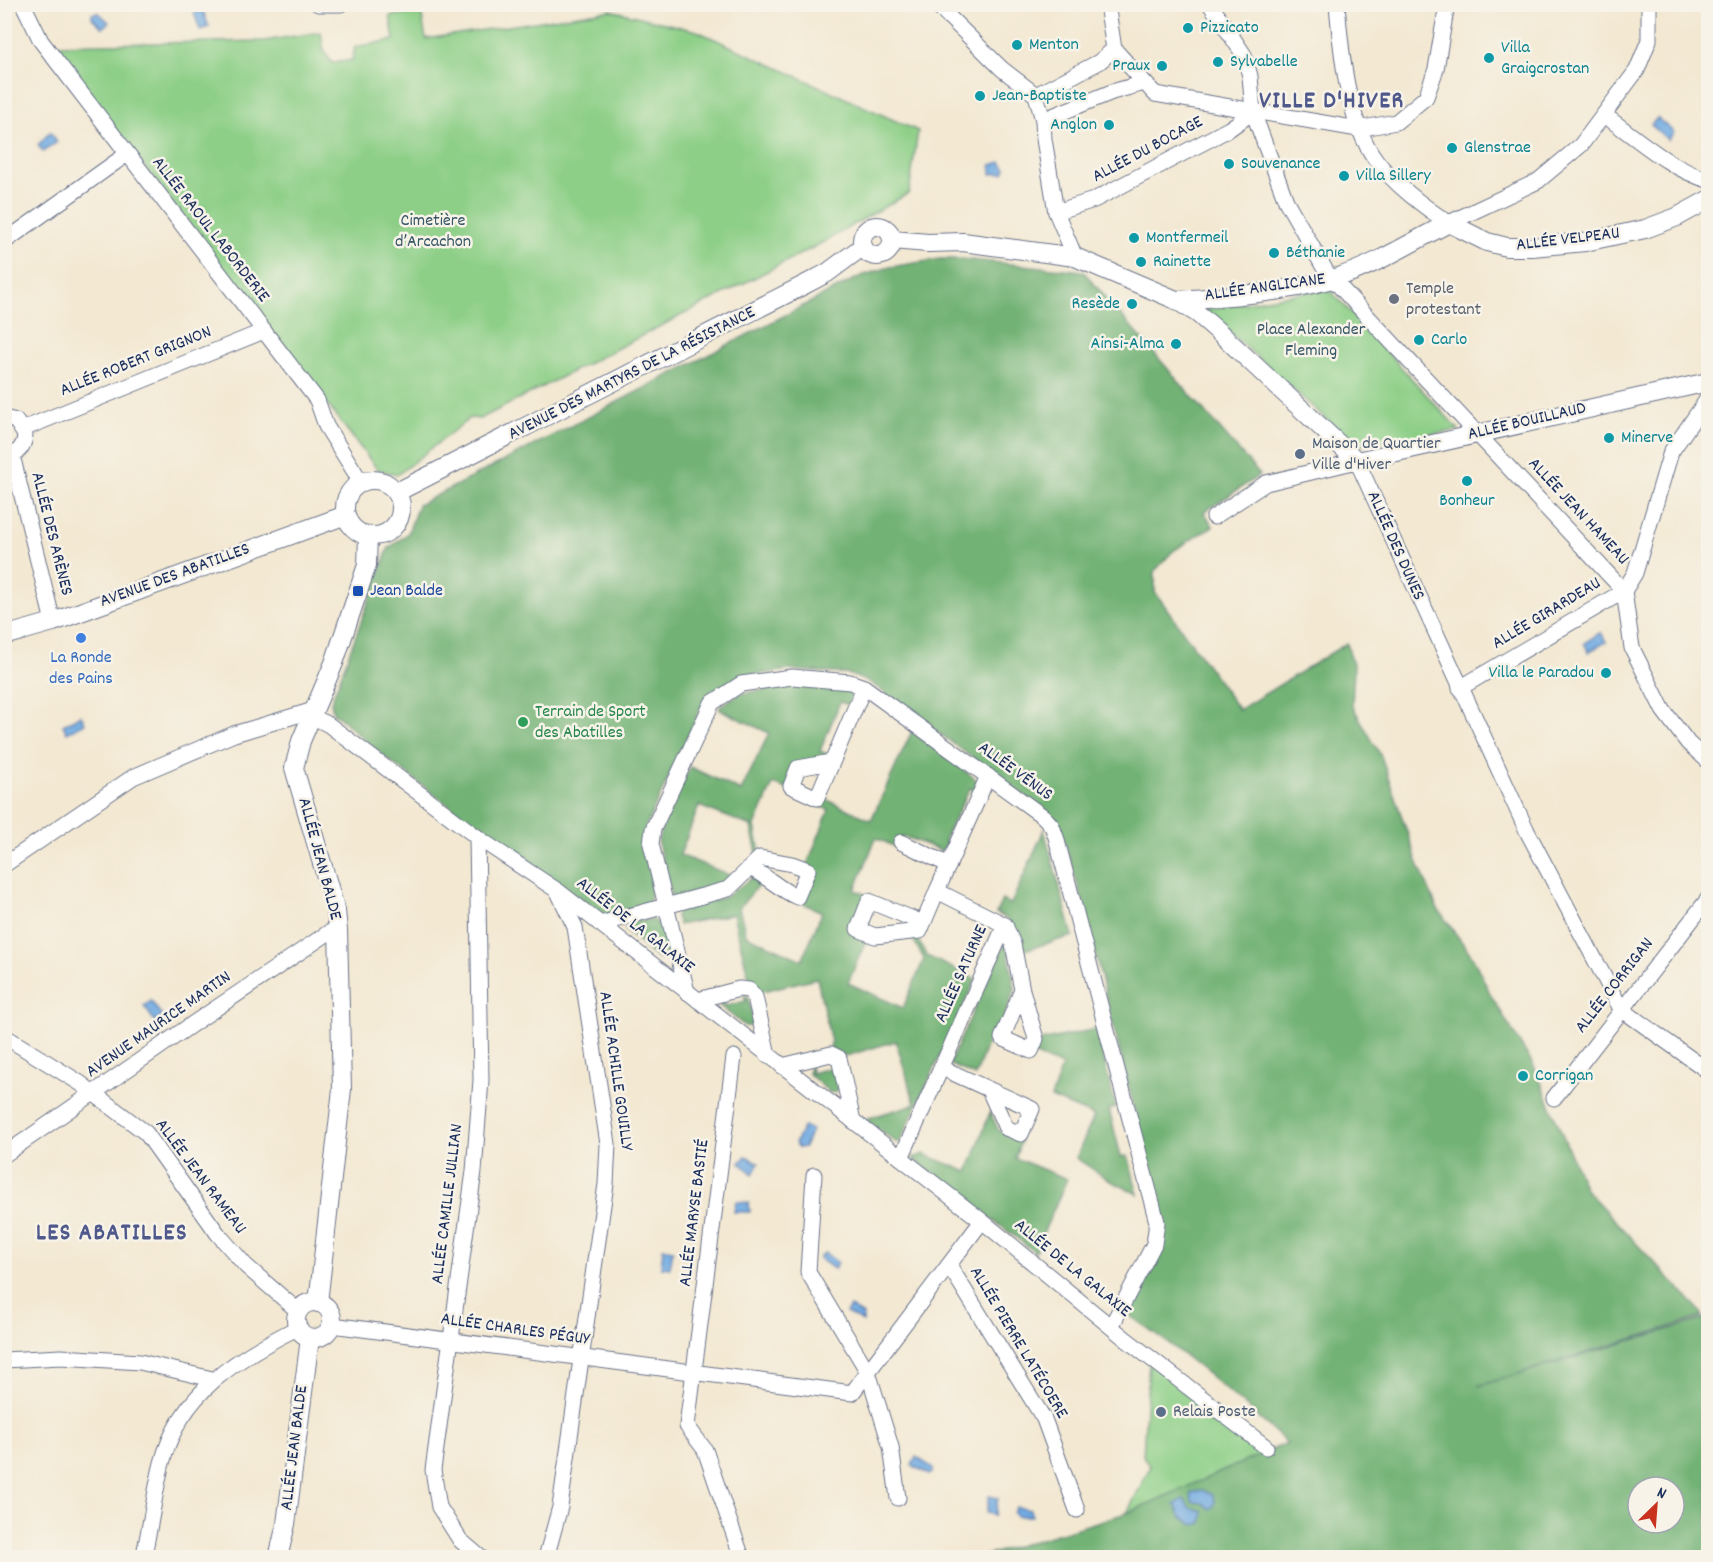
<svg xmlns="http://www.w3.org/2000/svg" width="1713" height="1562" viewBox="0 0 1713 1562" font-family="Dekko,sans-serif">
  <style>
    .green { fill: #8dcf87; stroke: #547f72; stroke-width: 1.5 }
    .forest { fill: #72b274; stroke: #467069; stroke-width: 1.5; fill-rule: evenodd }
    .water { fill: #71aae1; stroke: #466ca0; stroke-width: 1.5 }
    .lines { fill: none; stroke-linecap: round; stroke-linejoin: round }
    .minor-casing { stroke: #677087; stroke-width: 17 }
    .tertiary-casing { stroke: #677087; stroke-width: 20 }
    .minor { stroke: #fff; stroke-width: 15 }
    .tertiary { stroke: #fff; stroke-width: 18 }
    .culture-dot { fill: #0f9aa8; stroke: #f7f3e8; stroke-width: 2 }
    .worship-dot { fill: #6b7280; stroke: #f7f3e8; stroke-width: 2 }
    .service-dot { fill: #5c6f8a; stroke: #f7f3e8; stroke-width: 2 }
    .transit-dot { fill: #1a4fb4; stroke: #f7f3e8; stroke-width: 2 }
    .shop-dot { fill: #3f7fe0; stroke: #f7f3e8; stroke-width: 2 }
    .leisure-dot { fill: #2e9e5b; stroke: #f7f3e8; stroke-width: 2 }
    .labels { text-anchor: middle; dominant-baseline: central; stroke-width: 5; stroke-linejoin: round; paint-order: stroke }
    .culture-label { font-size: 18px; fill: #0d838f; stroke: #f7f3e8; text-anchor: start }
    .street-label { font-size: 18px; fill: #1b2f5e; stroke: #f7f3e8 }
    .park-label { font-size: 18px; fill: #385768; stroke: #f7f3e8 }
    .worship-label { font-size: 18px; fill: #5b616d; stroke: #f7f3e8; text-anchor: start }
    .service-label { font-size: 18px; fill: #4e5e75; stroke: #f7f3e8; text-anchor: start }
    .transit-label { font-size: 18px; fill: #164399; stroke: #f7f3e8; text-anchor: start }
    .shop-label { font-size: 18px; fill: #366cbe; stroke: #f7f3e8 }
    .leisure-label { font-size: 18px; fill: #27864d; stroke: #f7f3e8; text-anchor: start }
    .district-label { font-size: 24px; font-weight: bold; letter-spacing: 1.5px; fill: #50598c; stroke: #f7f3e8 }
  </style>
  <rect width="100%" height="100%" fill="#f7f3e8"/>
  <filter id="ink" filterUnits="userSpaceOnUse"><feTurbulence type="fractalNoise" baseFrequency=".0167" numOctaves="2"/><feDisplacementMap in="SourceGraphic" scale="12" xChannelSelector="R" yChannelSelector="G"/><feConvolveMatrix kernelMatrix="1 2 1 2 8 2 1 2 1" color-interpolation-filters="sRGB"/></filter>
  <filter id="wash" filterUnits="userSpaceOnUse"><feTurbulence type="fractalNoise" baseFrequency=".008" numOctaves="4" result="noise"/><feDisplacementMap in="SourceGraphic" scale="24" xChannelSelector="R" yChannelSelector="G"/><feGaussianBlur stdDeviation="1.35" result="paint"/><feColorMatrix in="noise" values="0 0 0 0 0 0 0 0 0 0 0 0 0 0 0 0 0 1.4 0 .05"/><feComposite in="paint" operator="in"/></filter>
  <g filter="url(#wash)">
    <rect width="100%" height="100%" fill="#f3e8d2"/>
    <!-- green -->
    <g class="green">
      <path d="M611,10L697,31L918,131L909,193L820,244L480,419L470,418L397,475L377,469L51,45L264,41L321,32L324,51L332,63L352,60L355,47L394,40L390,16L421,12L426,39Z"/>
      <path d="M1328,288L1459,430L1356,446L1205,310Z"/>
      <path d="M1149,1362L1269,1453L1187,1557L990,1558L1127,1513L1150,1467L1143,1456Z"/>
    </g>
    <!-- forest -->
    <g class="forest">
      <path d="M940,259H961L1083,271L1260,475L1204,512L1213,526L1173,551L1155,571V592L1239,710L1347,643L1354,669L1352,705L1381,756L1417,861L1437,908L1472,956L1492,997L1535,1068L1585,1189L1700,1311L1703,1317L1478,1386L1704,1319L1708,1340V1557H981L1127,1513L1287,1443C1236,1397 1184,1352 1127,1314L1158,1246L1159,1208L1080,893L1058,821L871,683L848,674L791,670L738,677L712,693L705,699L646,826C642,852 657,878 649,904L603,915L492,838L382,755L333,712L331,702L388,549L408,533L418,505L861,276L890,267ZM1638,1487H1674V1523H1638Z"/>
      <path d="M789,686L850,690L853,696L849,705L840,702L820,751L827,754L825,759L795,764L787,789L773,784L755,826L760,853H757L751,826L699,806L680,855L732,876L728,882L677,898L671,896L658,843L660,833L690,767L741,791L769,733L719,709L720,706L739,694Z"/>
      <path d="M912,731L979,782L976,791L970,788L944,840L951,844L945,852L903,836L898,848L876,838L855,890L867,895L853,929L868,936L848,983L903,1008L924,959L910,934L914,933L927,956L976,979L900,1142L897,1143L865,1119L915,1104L896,1041L846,1056L830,1048L831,1042L817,978L759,992L748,975L733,914L679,925L676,916L678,911L725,897L756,875L763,880L739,908L746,935L802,960L822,912L800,902L807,865L829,810L818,805L821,797L871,820Z"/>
      <path d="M1044,830L1073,936L1021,951C1016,933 1014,920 996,913L1002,900L1011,904Z"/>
      <path d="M652,919L662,927L669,951L663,960L656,958L625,929L633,922Z"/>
      <path d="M1005,943L1007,944L1015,989L997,1038L990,1036L975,1076L949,1064Z"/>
      <path d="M744,995L748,997L754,1023L751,1026H745L720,1006L722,1001L726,1006L746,1001Z"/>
      <path d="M1096,1029L1116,1107L1109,1109L1121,1157L1128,1156L1138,1194L1109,1180L1076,1158L1094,1116L1051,1098L1062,1066L1033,1054L1041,1041Z"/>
      <path d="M831,1062L834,1063L840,1087L835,1093L829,1092L808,1073L810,1067L812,1073L832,1067Z"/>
      <path d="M990,1112L999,1131L1021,1141L1015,1158L1067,1179L1035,1252L912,1158L924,1154L968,1172Z"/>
    </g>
    <!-- water -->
    <g class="water">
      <path d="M198,9L203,11L209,27L200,30L194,13Z"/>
      <path d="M98,12L109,22L103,28L92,18V14Z"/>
      <path d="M1657,118L1674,132L1668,140L1651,125Z"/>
      <path d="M50,132L57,142L43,152L38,145Z"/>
      <path d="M1001,162L1006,169L1004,173L991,174V165Z"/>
      <path d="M1601,632L1606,642L1589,652L1584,643Z"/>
      <path d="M81,715L85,723L67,733L63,725Z"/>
      <path d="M151,1001L162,1016L155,1022L144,1006Z"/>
      <path d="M804,1126L812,1130L804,1147L799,1148L795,1143Z"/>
      <path d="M746,1156L759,1163L753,1174L740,1163Z"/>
      <path d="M736,1201L749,1203L750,1212H734Z"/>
      <path d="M663,1248L673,1250L670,1268L661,1267Z"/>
      <path d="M825,1253L838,1263L834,1269L820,1259V1256Z"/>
      <path d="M850,1307L863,1315V1322L846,1313Z"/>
      <path d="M916,1457L933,1468L932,1473L929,1475L912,1465Z"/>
      <path d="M1202,1490L1212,1495L1215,1501L1213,1507L1209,1509L1203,1503L1192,1502L1191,1493Z"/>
      <path d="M989,1496L998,1498L995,1515L986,1513Z"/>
      <path d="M1184,1499L1189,1507L1203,1511L1202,1523L1194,1525L1181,1517L1175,1504Z"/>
      <path d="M1016,1507L1030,1510L1032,1516H1016L1013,1513Z"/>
    </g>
  </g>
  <g filter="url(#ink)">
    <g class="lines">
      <!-- minor casing -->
      <g class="minor-casing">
        <g id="minor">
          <path d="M23,4L41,41L317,400L326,426L361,482"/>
          <path d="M318,4H341"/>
          <path d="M936,4L1002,69L1036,95L1043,120L1044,139L1056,212L1075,257"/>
          <path d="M1107,4L1114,49"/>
          <path d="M1210,4L1244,55L1250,76L1253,112L1286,201L1327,273L1624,591"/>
          <path d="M1337,4C1341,52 1347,121 1376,160C1393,183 1425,208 1449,223L1538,181L1581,145L1637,70L1649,40V4"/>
          <path d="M1114,49L1155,94L1358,129L1396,122L1426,97L1436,69L1447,4"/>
          <path d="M1036,95L1099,62L1114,49"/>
          <path d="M1604,115C1637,138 1670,169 1708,180"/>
          <path d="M1043,120L1112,92L1144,83"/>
          <path d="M1056,212L1094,200L1229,129L1253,112"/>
          <path d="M4,242L127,154"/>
          <path d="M1708,398L1671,452L1635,573L1624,591L1632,648L1663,710L1688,743L1708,761"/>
          <path d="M4,418L16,421L25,435C24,448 17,455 4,456"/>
          <path d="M23,429L264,331"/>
          <path d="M12,455L53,622"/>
          <path d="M1214,517L1266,483L1357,461L1527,831L1621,1009L1708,1071"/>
          <path d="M1460,688L1624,591"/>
          <path d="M311,716L329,725L481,840L558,891L982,1221L1127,1340L1266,1447"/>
          <path d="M831,762L798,768L791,786L817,798L864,687"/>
          <path d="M477,837L481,1080L474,1171L433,1470L439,1507L460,1540L481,1558"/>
          <path d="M901,842L949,865"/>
          <path d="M4,865L133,777L234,734L314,710"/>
          <path d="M923,923L869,901L858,929L875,936L920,931L937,891"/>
          <path d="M600,924L728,889L760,858L792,864L808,870L797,897C780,890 767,876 750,868"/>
          <path d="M1005,925L1013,944L1022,990L1036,1039L1031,1051L1002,1038L1022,990"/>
          <path d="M687,992L651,844L653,829L712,703L741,684L792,677L850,682L864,687L1044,817L1052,826L1056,837L1157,1222L1154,1244L1112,1325"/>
          <path d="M698,1000L739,989L749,990L755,997L768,1055"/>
          <path d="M4,1036L80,1083L146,1133L218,1234L246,1266L298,1311"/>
          <path d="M734,1057L687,1426L705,1450L742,1558"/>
          <path d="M782,1066L831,1054L839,1058L853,1121"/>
          <path d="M942,1068L1032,1109L1021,1134L1006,1128L989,1090"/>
          <path d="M1554,1098L1708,899"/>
          <path d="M4,1155L194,1023L328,933L338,930"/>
          <path d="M901,1158L1005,925L937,891L988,776"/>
          <path d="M814,1175L808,1272L868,1372L891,1447L898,1498"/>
          <path d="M949,1265L1044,1419L1077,1510"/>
          <path d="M332,1325L852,1393L982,1221"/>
          <path d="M4,1360L61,1357L140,1362L212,1379"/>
          <path d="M143,1558C151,1526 154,1494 162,1463C180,1393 237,1358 297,1328"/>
          <path d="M546,1558L560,1507L606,1184L608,1144L575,927L559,894"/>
        </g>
      </g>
      <!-- tertiary casing -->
      <g class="tertiary-casing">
        <g id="tertiary">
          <circle cx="877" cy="241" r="15"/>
          <path d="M892,240L928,243L963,242L1075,257L1176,300L1197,313L1220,333L1357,461L1708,382"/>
          <path d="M1176,300C1227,297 1282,293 1332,279C1373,267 1411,242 1449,223L1487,242L1507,247H1532L1585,242L1645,229L1677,217L1708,200"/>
          <circle cx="373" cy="508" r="28"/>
          <path d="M397,492L806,284L827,273L862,247"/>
          <path d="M4,636L53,622L346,515"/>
          <circle cx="314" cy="1320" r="18"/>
          <path d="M318,1303L342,1089L338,930L336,911L294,768L301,741L334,663L367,565L368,536"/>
          <path d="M278,1558L286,1524L310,1338"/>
        </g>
      </g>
      <!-- minor -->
      <use href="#minor" class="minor"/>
      <!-- tertiary -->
      <use href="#tertiary" class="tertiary"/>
    </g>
  </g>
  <!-- markers -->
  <g class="culture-dot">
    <circle cx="1188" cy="28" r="6"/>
    <circle cx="1017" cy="45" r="6"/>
    <circle cx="1489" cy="58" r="6"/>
    <circle cx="1218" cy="62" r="6"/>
    <circle cx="1162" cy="66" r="6"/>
    <circle cx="980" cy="96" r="6"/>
    <circle cx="1109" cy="125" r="6"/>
    <circle cx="1452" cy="148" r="6"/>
    <circle cx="1229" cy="164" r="6"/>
    <circle cx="1344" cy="176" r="6"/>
    <circle cx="1134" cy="238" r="6"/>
    <circle cx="1274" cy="253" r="6"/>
    <circle cx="1141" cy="262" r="6"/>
    <circle cx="1132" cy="304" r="6"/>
    <circle cx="1419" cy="340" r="6"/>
    <circle cx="1176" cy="344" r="6"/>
    <circle cx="1609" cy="438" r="6"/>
    <circle cx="1467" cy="481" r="6"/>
    <circle cx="1606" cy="673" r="6"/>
    <circle cx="1523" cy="1076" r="6"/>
  </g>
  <circle class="worship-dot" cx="1394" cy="299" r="6"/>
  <g class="service-dot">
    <circle cx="1300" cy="454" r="6"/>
    <circle cx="1161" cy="1412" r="6"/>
  </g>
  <rect class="transit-dot" x="352" y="585" width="12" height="12" rx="3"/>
  <circle class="shop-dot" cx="81" cy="638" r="6"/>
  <circle class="leisure-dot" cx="523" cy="722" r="6"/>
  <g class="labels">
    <!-- culture labels -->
    <g class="culture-label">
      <text x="1200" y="28">Pizzicato</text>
      <text x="1029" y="45">Menton</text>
      <text x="1501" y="48">Villa<tspan x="1501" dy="21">Graigcrostan</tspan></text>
      <text x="1230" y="62">Sylvabelle</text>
      <text x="1150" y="66" text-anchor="end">Praux</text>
      <text x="992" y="96">Jean-Baptiste</text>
      <text x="1097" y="125" text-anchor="end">Anglon</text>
      <text x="1464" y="148">Glenstrae</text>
      <text x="1241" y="164">Souvenance</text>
      <text x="1356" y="176">Villa Sillery</text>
      <text x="1146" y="238">Montfermeil</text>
      <text x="1286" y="253">Béthanie</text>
      <text x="1153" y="262">Rainette</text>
      <text x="1120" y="304" text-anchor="end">Resède</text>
      <text x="1431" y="340">Carlo</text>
      <text x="1164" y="344" text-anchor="end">Ainsi-Alma</text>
      <text x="1621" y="438">Minerve</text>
      <text x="1467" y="501" text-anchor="middle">Bonheur</text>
      <text x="1594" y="673" text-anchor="end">Villa le Paradou</text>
      <text x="1535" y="1076">Corrigan</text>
    </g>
    <!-- street labels -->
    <g class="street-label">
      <text transform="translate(1148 150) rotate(-28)">ALLÉE DU BOCAGE</text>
      <text transform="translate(210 230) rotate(52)">ALLÉE RAOUL LABORDERIE</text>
      <text transform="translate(1568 240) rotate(-7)">ALLÉE VELPEAU</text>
      <text transform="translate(1265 288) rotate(-8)">ALLÉE ANGLICANE</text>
      <text transform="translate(136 362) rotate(-22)">ALLÉE ROBERT GRIGNON</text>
      <text transform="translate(632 374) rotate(-27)">AVENUE DES MARTYRS DE LA RÉSISTANCE</text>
      <text transform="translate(1527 422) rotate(-13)">ALLÉE BOUILLAUD</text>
      <text transform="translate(1578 512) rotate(47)">ALLÉE JEAN HAMEAU</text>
      <text transform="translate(51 534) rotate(76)">ALLÉE DES ARÈNES</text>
      <text transform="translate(1395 546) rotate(66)">ALLÉE DES DUNES</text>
      <text transform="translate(175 576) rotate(-20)">AVENUE DES ABATILLES</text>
      <text transform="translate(1547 614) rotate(-31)">ALLÉE GIRARDEAU</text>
      <text transform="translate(1015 772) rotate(36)">ALLÉE VÉNUS</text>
      <text transform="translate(319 859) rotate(75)">ALLÉE JEAN BALDE</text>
      <text transform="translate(635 926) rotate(38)">ALLÉE DE LA GALAXIE</text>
      <text transform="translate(962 974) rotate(-66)">ALLÉE SATURNE</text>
      <text transform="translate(1615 986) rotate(-52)">ALLÉE CORRIGAN</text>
      <text transform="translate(159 1025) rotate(-35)">AVENUE MAURICE MARTIN</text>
      <text transform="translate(615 1071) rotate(82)">ALLÉE ACHILLE GOUILLY</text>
      <text transform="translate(200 1177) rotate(53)">ALLÉE JEAN RAMEAU</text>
      <text transform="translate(448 1204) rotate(-83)">ALLÉE CAMILLE JULLIAN</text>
      <text transform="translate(695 1213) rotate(-83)">ALLÉE MARYSE BASTIÉ</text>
      <text transform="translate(1072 1269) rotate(39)">ALLÉE DE LA GALAXIE</text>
      <text transform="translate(515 1330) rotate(8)">ALLÉE CHARLES PÉGUY</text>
      <text transform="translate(1018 1343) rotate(59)">ALLÉE PIERRE LATÉCOERE</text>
      <text transform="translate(295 1448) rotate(-83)">ALLÉE JEAN BALDE</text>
    </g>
    <!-- park labels -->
    <g class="park-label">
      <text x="433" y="221">Cimetière<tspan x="433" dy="21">d’Arcachon</tspan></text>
      <text x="1311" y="330">Place Alexander<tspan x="1311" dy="21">Fleming</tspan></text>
    </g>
    <!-- worship labels -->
    <g class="worship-label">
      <text x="1406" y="289">Temple<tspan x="1406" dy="21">protestant</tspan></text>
    </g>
    <!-- service labels -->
    <g class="service-label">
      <text x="1312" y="444">Maison de Quartier<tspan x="1312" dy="21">Ville d'Hiver</tspan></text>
      <text x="1173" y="1412">Relais Poste</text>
    </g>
    <!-- transit labels -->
    <g class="transit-label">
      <text x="370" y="591">Jean Balde</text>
    </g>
    <!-- shop labels -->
    <g class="shop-label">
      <text x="81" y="658">La Ronde<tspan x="81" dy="21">des Pains</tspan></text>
    </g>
    <!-- leisure labels -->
    <g class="leisure-label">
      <text x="535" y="712">Terrain de Sport<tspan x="535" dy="21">des Abatilles</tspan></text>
    </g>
    <!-- district labels -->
    <g class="district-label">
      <text x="1332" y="102">VILLE D'HIVER</text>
      <text x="112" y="1234">LES ABATILLES</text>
    </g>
  </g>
  <!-- margin -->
  <rect width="1713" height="1562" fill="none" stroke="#f7f3e8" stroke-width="24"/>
  <!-- north arrow -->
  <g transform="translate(1656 1505) rotate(25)"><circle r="28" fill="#f7f3e8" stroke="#9fa5b1" stroke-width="1.5"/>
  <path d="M0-4.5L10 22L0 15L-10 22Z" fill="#c8321e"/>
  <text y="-9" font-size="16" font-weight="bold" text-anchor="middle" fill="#1b2f5e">N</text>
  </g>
</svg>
